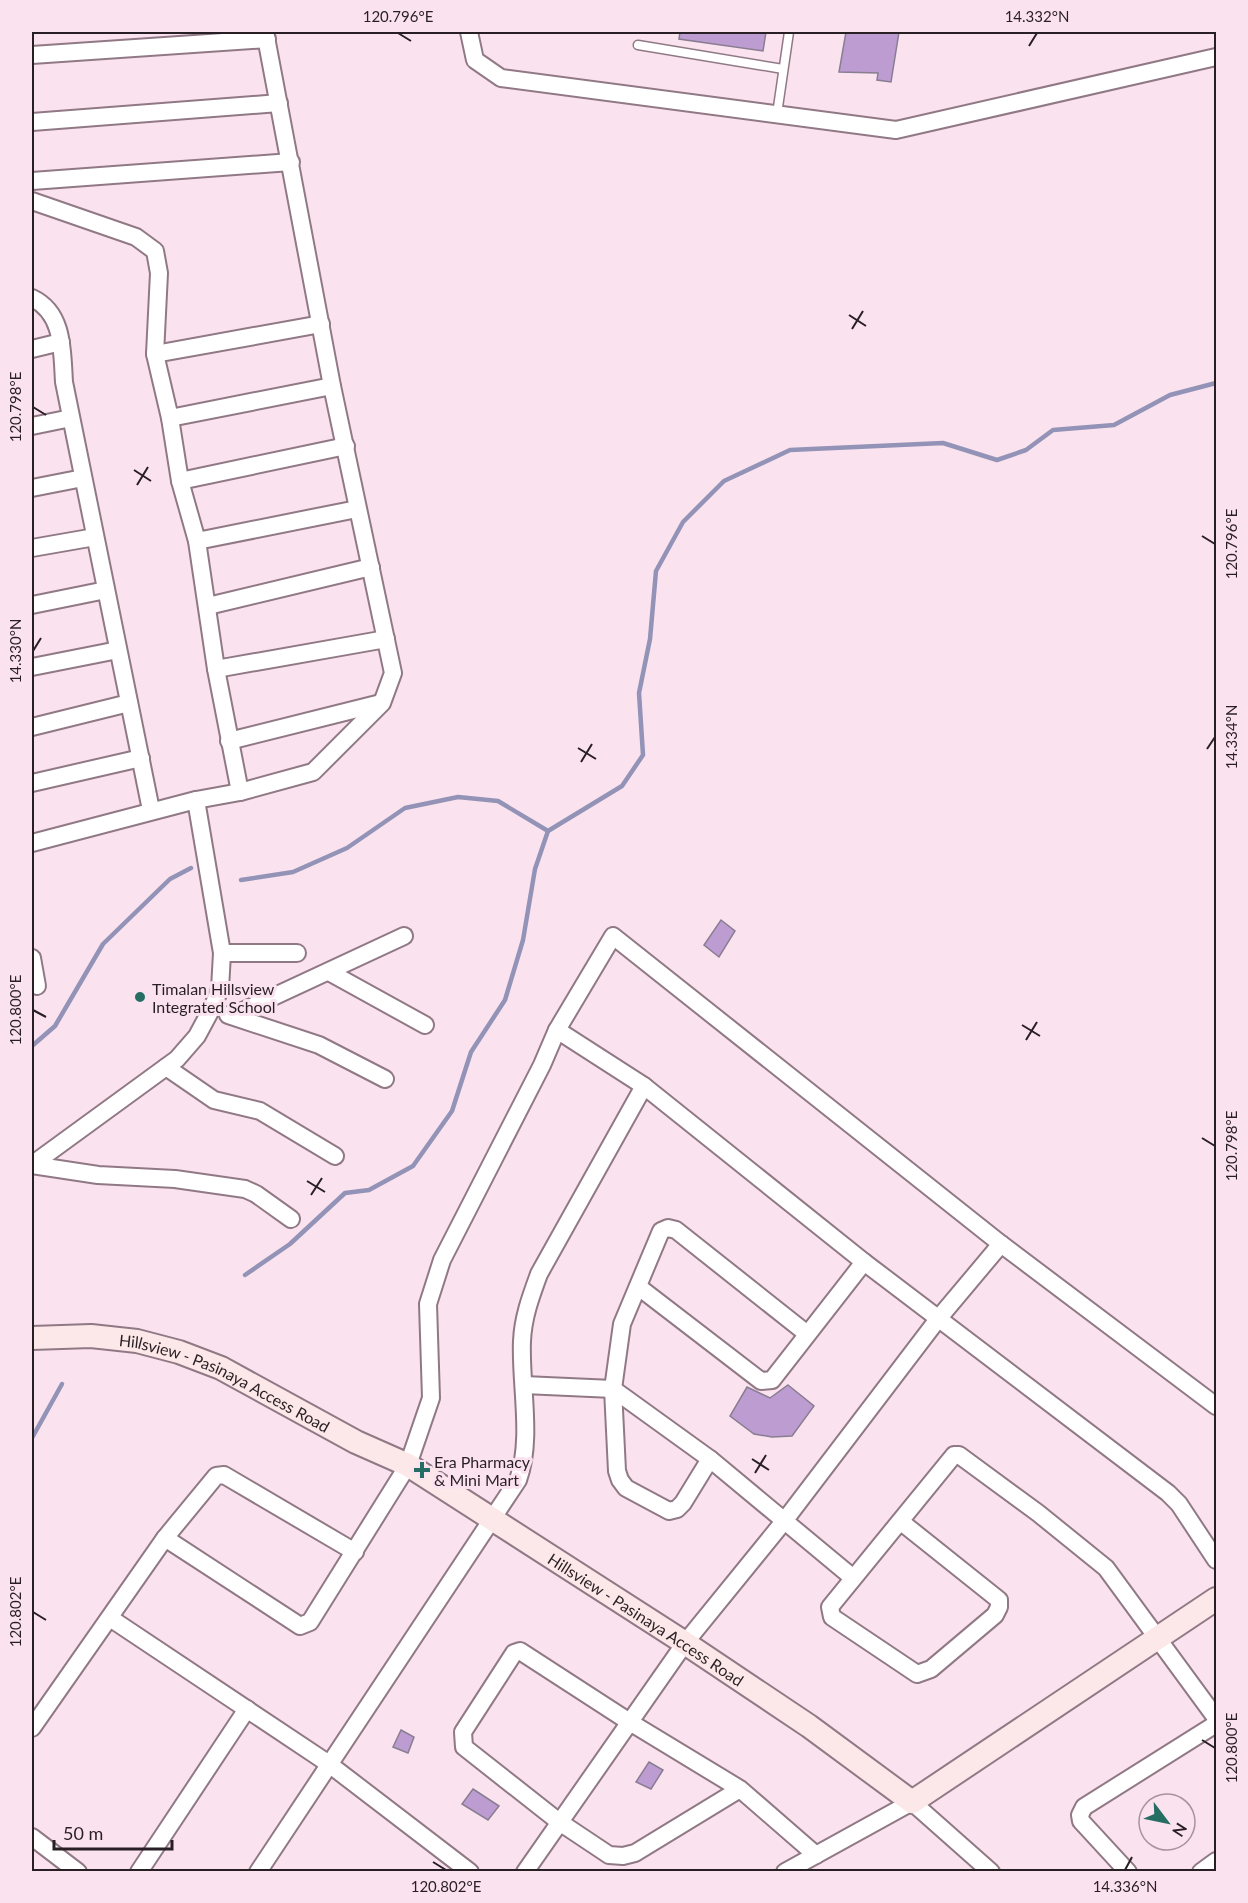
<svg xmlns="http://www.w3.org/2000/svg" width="1248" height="1903" viewBox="0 0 1248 1903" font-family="Lato,sans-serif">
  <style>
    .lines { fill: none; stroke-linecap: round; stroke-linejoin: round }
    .stream { stroke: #9293b6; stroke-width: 4.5 }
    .building { fill: #bd9cd1; stroke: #897d91; stroke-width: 1.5 }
    .lane-casing { stroke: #907985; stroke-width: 11 }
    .street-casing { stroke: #907985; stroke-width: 20 }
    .secondary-casing { stroke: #907985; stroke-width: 26 }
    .lane { stroke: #fff; stroke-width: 8 }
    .street { stroke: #fff; stroke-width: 16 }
    .secondary { stroke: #fce8e8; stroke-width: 22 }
    .ticks { fill: none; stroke: #281f24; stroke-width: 2 }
    .poi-dot { fill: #266e64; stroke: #fbe2ef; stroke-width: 2 }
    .labels { text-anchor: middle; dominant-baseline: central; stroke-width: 6; stroke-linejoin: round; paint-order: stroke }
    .poi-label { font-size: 16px; fill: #281f24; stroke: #fbe2ef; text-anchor: start }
    .street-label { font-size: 16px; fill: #281f24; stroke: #fbe2ef }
    .neatline { fill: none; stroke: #281f24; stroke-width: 2 }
    .ticks-label { font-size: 15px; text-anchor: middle; fill: #281f24 }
  </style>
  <rect width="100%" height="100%" fill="#fbe2ef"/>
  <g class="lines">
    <!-- stream -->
    <g class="stream">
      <path d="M241,880L293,872L347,848L405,808L458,797L498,801L548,831"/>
      <path d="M32,1046L55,1026L103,944L170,879L191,868"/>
      <path d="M245,1275L290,1244L345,1193L369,1190L413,1166L452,1111L471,1052L505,1000L523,940L535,869L548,831L622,786L643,755L639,693L650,639L656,571L683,522L724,481L790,450L943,443L997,460L1026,450L1053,430L1114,425L1170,395L1216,383"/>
      <path d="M32,1438L62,1384"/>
    </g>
  </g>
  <!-- building -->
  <g class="building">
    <path d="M680,32H766L763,51L679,39Z"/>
    <path d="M846,32H899L891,82L877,80L878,73L839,72Z"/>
    <path d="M721,920L735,931L719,957L704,945Z"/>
    <path d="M788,1385L814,1406L792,1436L772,1437L754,1434L730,1416L747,1387L770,1398Z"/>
    <path d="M401,1730L414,1737L408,1753L393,1747Z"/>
    <path d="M649,1762L663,1770L651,1789L636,1782Z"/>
    <path d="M473,1789L499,1806L488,1820L462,1804Z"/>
  </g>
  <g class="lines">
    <!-- lane casing -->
    <g class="lane-casing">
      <g id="lane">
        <path d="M638,45L783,69"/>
        <path d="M777,114L789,32"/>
      </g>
    </g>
    <!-- street casing -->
    <g class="street-casing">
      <g id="street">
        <path d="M469,32L475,60L501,78L896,130L1216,57"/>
        <path d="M32,55L267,39"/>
        <path d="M32,122L279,103"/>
        <path d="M32,181L291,162"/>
        <path d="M32,201L136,237L155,251L159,273L155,354L170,418L180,481L197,541L216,669L240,792"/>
        <path d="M32,298C64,313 62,351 64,382L151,810"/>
        <path d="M32,349L61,342"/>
        <path d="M155,354L321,324"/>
        <path d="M170,418L332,386"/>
        <path d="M32,426L71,418"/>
        <path d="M180,481L346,446"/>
        <path d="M32,488L83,478"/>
        <path d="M197,541L357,509"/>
        <path d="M32,548L95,537"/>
        <path d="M32,605L106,590"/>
        <path d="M208,606L371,567"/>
        <path d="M32,667L118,650"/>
        <path d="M216,669L386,639"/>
        <path d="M32,727L129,703"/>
        <path d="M229,741L381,703"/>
        <path d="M32,783L141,758"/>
        <path d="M32,843L196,800"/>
        <path d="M222,953H297"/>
        <path d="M32,958L37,986"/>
        <path d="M329,972L425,1025"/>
        <path d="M228,1015L319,1045L385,1079"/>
        <path d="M232,1016L404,936"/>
        <path d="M557,1030L644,1086L864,1262L1168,1493L1179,1504L1216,1560"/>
        <path d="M166,1067L214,1100L260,1111L335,1156"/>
        <path d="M33,1164L177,1059L197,1036L212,1008L220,989L222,953L196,800L240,792L313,772L382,703L393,673L332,386L265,32"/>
        <path d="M32,1165L98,1175L175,1179L245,1189L256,1194L291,1219"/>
        <path d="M640,1288L761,1381L772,1380L864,1262"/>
        <path d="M524,1385L613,1389L710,1459L852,1577"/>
        <path d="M710,1459L683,1503L677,1509L669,1511L626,1488L620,1480L617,1471L613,1389L622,1324L661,1231L668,1228L676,1230L806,1333"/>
        <path d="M900,1521L999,1600V1607L995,1615L931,1669L917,1674L832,1617L830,1607L954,1455H959L1038,1513L1106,1568L1216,1718"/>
        <path d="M165,1538L300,1626L310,1622L408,1465L431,1398L428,1304L442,1260L542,1065L557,1030L613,936L1001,1244L1216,1406"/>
        <path d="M110,1618L329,1764L470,1872"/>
        <path d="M32,1728L165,1538L216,1476L224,1475L355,1552"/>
        <path d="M740,1789L635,1853L623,1856L609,1855L558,1821L464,1747L463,1732L514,1653L520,1651L628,1721L740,1789L816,1855"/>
        <path d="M32,1837L78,1872"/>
        <path d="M139,1872L247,1709"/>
        <path d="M258,1872L518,1480C533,1439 520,1384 522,1341C523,1317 531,1296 539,1274L644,1086"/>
        <path d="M525,1872L685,1643L785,1520L938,1319L1001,1244"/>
        <path d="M785,1872L912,1802L991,1872"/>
        <path d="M1128,1872L1081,1821L1080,1815L1084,1807L1216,1724"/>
        <path d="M1201,1872L1216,1861"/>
      </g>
    </g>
    <!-- secondary casing -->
    <g class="secondary-casing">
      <g id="secondary">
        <path id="s1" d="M32,1338L91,1336L137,1341L179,1352L221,1368L356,1442L408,1465L685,1643L809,1726L912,1802L1216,1599"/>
      </g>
    </g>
    <!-- lane -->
    <use href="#lane" class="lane"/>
    <!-- street -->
    <use href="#street" class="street"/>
    <!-- secondary -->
    <use href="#secondary" class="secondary"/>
  </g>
  <!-- ticks -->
  <path class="ticks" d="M398,33L411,41M1029,46L1037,33M849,315L866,326M852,329L863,311M33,407L46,415M134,470L151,481M137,485L148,467M1202,536L1215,544M33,651L41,638M578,748L596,759M1207,749L1215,737M581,762L592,744M33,1010L46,1017M1022,1025L1040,1036M1026,1040L1037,1022M1202,1138L1215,1146M307,1181L325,1192M311,1195L322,1178M752,1459L769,1470M755,1473L766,1455M33,1612L46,1620M1202,1740L1215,1748M433,1862L446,1870M1125,1870L1132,1857"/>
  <!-- markers -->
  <g class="poi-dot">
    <circle cx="140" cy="997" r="6"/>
    <path d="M419 1461h6v6h6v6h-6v6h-6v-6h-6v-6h6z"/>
  </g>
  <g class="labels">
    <!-- poi labels -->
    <g class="poi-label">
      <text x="152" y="988">Timalan Hillsview<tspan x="152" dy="18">Integrated School</tspan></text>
      <text x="434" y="1461">Era Pharmacy<tspan x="434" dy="18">&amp; Mini Mart</tspan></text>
    </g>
    <!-- street labels -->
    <g class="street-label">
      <text stroke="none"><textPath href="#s1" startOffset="202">Hillsview - Pasinaya Access Road</textPath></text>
      <text stroke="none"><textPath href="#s1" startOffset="688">Hillsview - Pasinaya Access Road</textPath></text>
    </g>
  </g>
  <!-- border -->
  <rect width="1248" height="1903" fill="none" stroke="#fbe2ef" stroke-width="66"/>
  <!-- north arrow -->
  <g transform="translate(1167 1822) rotate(122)"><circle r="28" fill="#fbe2ef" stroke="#a7949e" stroke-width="1.5"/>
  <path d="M0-4.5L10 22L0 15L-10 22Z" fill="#266e64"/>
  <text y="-9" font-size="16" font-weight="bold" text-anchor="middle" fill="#281f24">N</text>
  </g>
  <!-- scale -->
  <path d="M54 1840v9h118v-9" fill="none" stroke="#281f24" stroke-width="3"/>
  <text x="63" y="1840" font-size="18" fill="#281f24" stroke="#fbe2ef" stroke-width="4.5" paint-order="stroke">50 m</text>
  <rect x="33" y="33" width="1182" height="1837" class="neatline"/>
  <g class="ticks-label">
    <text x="398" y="22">120.796°E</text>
    <text x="1037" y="22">14.332°N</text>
    <text transform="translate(16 407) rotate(-90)" y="5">120.798°E</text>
    <text transform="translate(1232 544) rotate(-90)" y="5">120.796°E</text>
    <text transform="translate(16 651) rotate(-90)" y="5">14.330°N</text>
    <text transform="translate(1232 737) rotate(-90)" y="5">14.334°N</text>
    <text transform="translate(16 1010) rotate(-90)" y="5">120.800°E</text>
    <text transform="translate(1232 1146) rotate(-90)" y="5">120.798°E</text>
    <text transform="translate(16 1612) rotate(-90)" y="5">120.802°E</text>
    <text transform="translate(1232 1748) rotate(-90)" y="5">120.800°E</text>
    <text x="446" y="1892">120.802°E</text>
    <text x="1125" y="1892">14.336°N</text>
  </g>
</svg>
